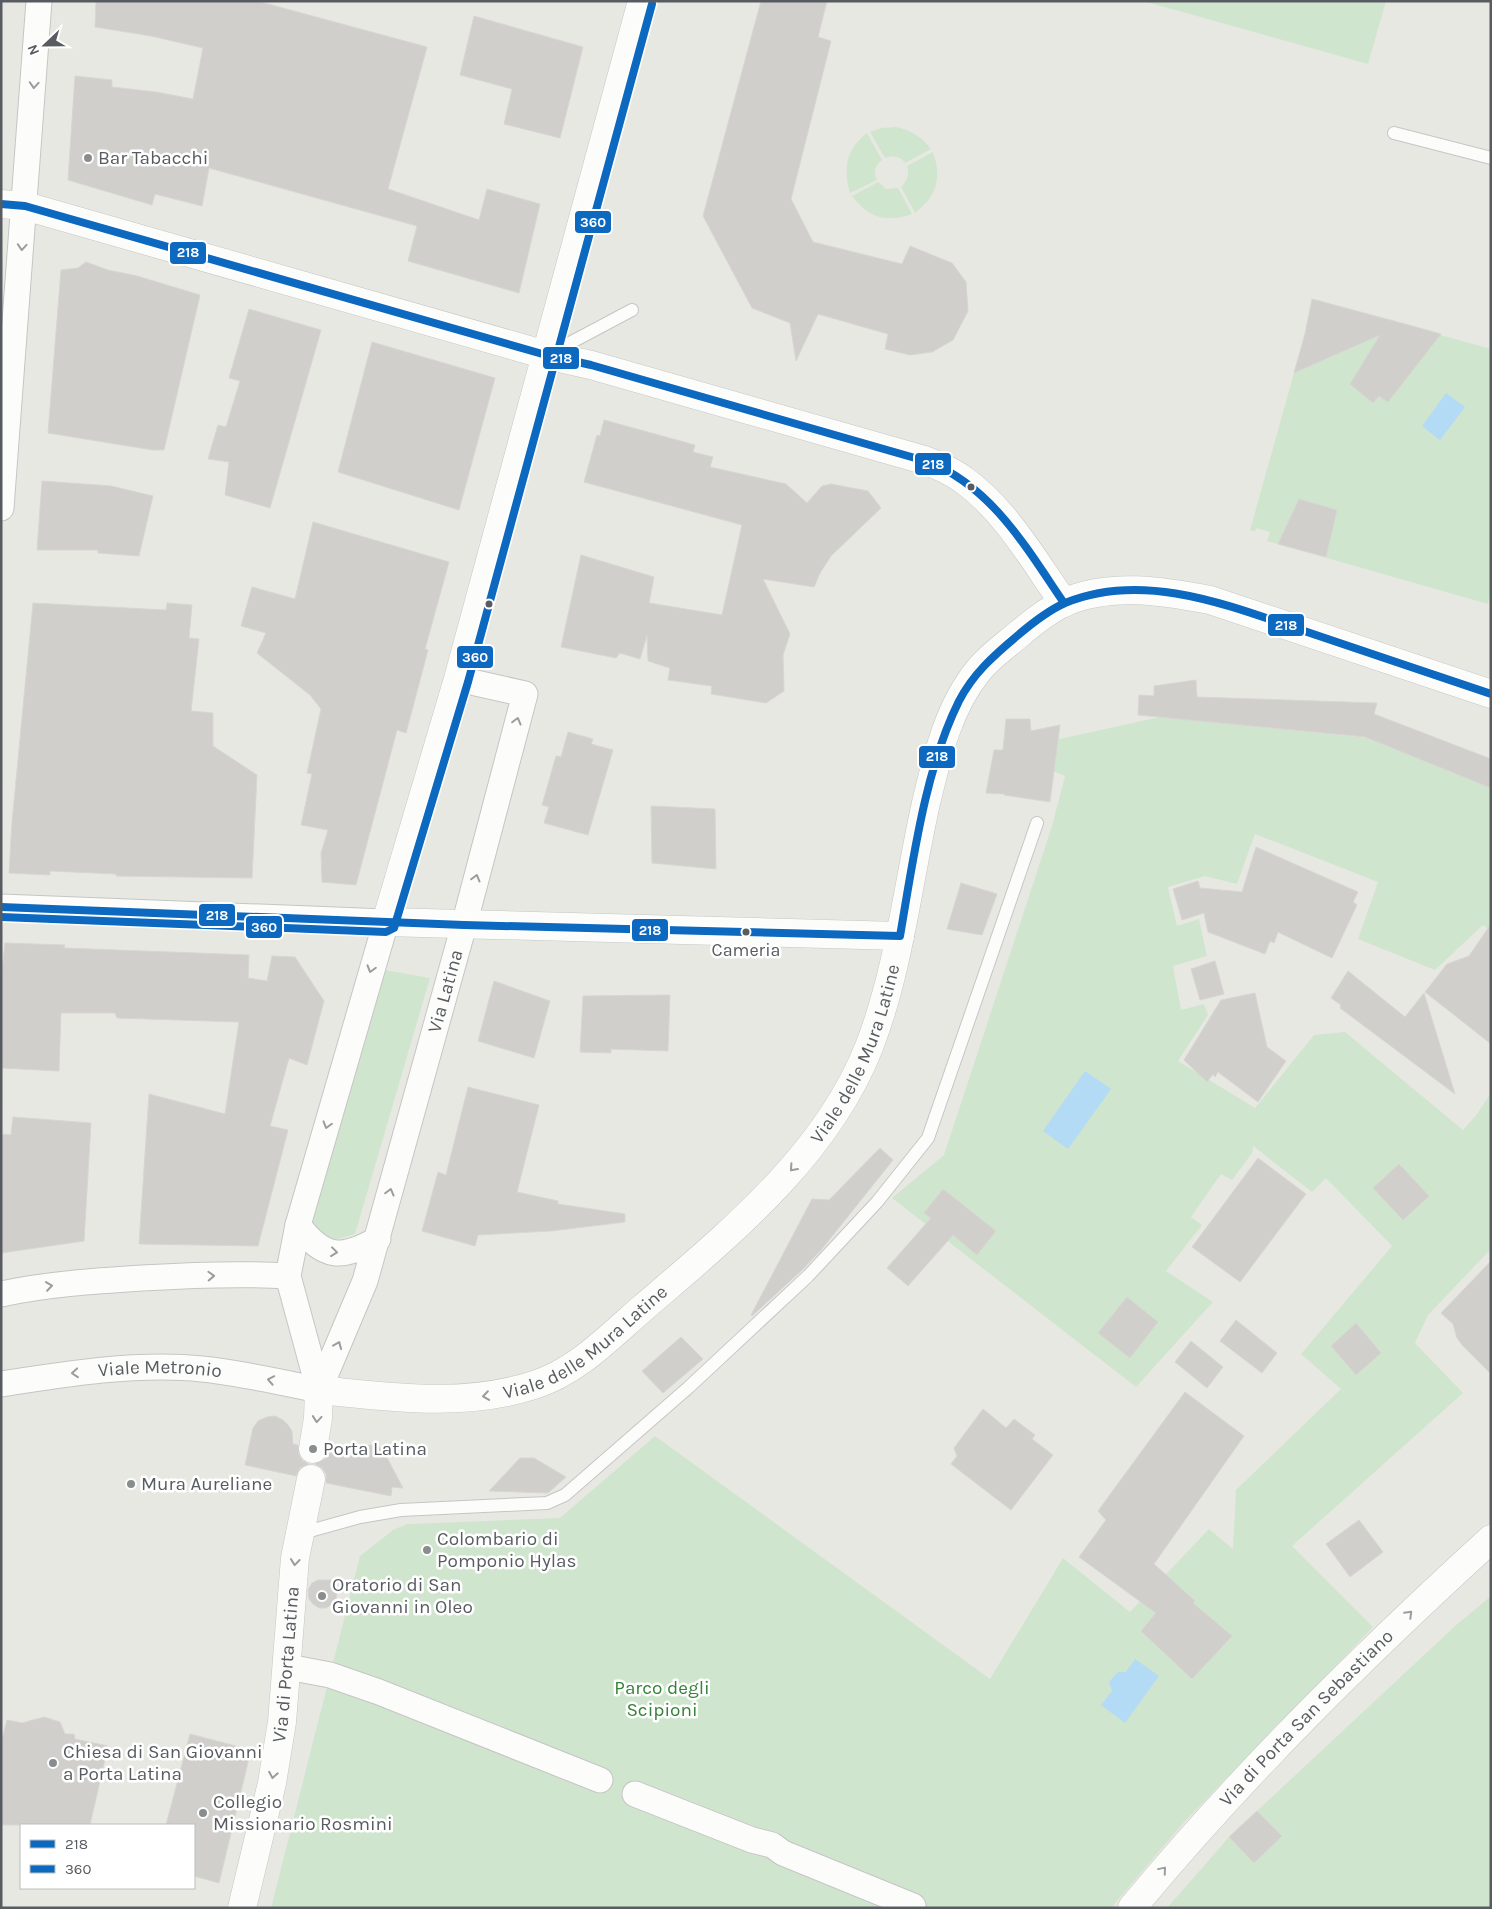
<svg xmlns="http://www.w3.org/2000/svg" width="1492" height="1909" viewBox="0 0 1492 1909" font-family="Karla,sans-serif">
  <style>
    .green { fill: #d0e5ce }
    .water { fill: #b4dbf5 }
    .building { fill: #d0cfcc; stroke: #d8d6d2 }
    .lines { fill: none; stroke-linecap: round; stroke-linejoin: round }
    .lane-casing { stroke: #c5c5c5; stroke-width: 14 }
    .street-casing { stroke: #c5c5c5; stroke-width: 27 }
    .secondary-casing { stroke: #c5c6c6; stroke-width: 29 }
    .lane { stroke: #fcfcfb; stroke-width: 12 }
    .street { stroke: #fcfcfb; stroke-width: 25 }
    .secondary { stroke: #fcfcfb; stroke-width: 28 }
    .bus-1-casing { stroke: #fff; stroke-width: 11 }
    .bus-2-casing { stroke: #fff; stroke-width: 11 }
    .bus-1 { stroke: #0c69bf; stroke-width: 8 }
    .bus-2 { stroke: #0c69bf; stroke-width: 8 }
    .oneway { stroke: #9a9c9e }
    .poi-dot { fill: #8a8d8e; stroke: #fff; stroke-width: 2 }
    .bus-dot { fill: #585c60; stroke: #fff; stroke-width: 2 }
    .labels { text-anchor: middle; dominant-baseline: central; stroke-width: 5; stroke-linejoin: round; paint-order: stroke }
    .bus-label { font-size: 18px; fill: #585c60; stroke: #fff }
    .poi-label { font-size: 19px; fill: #585c60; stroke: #fff; text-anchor: start }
    .street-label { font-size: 19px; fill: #585c60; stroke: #fff }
    .park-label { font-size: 19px; fill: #368238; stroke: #fff }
    .line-badge { stroke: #fff; stroke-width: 2 }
    .badge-label { font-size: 14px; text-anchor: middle; font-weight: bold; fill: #fff }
  </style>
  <rect width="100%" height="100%" fill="#e8e8e3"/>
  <!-- green -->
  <g class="green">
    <path d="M1143,1H1386L1368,64Z"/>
    <path d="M896,127C912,131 921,136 931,149L905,163C901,156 892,155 885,158L870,132L881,128Z"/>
    <path d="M867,133L882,160C875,165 873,172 877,180L850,193C843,169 846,149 867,133Z"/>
    <path d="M933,152C942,178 937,196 915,213L901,187C907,181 910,174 907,166Z"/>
    <path d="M878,182L886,189L898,188L912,214C887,223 868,218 852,196Z"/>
    <path d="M1312,299L1491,349V591L1488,604L1267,541L1270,532L1256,528L1255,532L1250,530L1305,334Z"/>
    <path d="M1160,717L1368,738L1491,788V931L1483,925L1435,970L1358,939L1378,882L1255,834L1237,884L1205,876L1168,887L1177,926L1199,919L1207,956L1173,966L1181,1010L1204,1004L1208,1015L1178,1061L1255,1108L1314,1035L1345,1032L1463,1130L1477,1114L1491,1093V1249L1428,1315L1415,1343L1463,1393L1292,1546L1373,1627L1185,1821L1111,1908H271L360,1556L393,1530L407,1524L560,1518L655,1436L990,1679L1063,1558L1130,1612L1209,1529L1233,1549L1236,1490L1341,1389L1301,1354L1392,1246L1326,1178L1312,1192L1253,1146L1252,1153L1232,1180L1221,1174L1191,1217L1202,1225L1166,1271L1213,1302L1136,1387L892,1198L944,1155L1052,826L1065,776L1043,767L1050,741Z"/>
    <path d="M385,970L430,978L355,1234L334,1240L310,1228L309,1223Z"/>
    <path d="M1491,1596V1908H1167L1229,1837L1454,1627Z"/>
  </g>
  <!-- water -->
  <g class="water">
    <path d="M1446,393L1465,407L1440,440L1422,426Z"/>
    <path d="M1085,1071L1111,1089L1068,1149L1043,1131Z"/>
    <path d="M1135,1659L1159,1676L1125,1723L1101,1705L1112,1691L1109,1682L1118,1672H1126Z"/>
  </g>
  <!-- building -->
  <g class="building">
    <path d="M96,1H257L427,47L388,189L479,220L487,189L540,204L519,293L408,261L417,226L209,168L202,206L155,194L152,205L68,180L75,76L112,80V87L156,92L193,99L203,48L151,36L95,27Z"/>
    <path d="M761,1H827L818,37L831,41L791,199L813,242L902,264L910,246L952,263L966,282L968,311L953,340L932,352L910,355L885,349L888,334L818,314L796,361L790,323L752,308L703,216Z"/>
    <path d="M474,16L583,47L560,138L504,124L512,89L460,75Z"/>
    <path d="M86,262L108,270L137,276L200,295L164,450H153L48,433L61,270L78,268Z"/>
    <path d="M1312,299L1405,324L1441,334L1388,402L1379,396L1373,403L1350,384L1380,335L1294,373L1305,334Z"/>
    <path d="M249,309L321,330L270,508L225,495L229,462L208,459L218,425L226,427L240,381L229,378Z"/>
    <path d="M372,342L495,378L459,510L338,472Z"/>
    <path d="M604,420L695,445L693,452L713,457L710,467L786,484L807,503L822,486L831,484L868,491L881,508L831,556L820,573L814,587L763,579L790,634L783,655L784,691L766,703L711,694L712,686L668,680L670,668L648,661L647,635L640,659L620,653L616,658L561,647L581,555L654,577L649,603L722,615L742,525L584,482L597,435L600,436Z"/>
    <path d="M42,481L111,486L153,496L139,556L98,553V550H37Z"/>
    <path d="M1299,499L1337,510L1326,557L1278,544Z"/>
    <path d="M313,522L449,562L425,649L428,650L406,733L397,730L356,885L322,882L321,853L328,830L301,825L312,774L307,773L321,709L310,695L257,653L266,633L241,626L252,587L295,599Z"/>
    <path d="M33,603L166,610L167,603L192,605L189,638L199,639L191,711L213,713V746L257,775L252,878L116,876V874L50,871V875L9,873L12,822Z"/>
    <path d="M1196,680L1197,697L1377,703L1374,714L1491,759V788L1365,737L1138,715L1139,695L1154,696V686Z"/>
    <path d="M1006,719H1030L1031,731L1060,725L1050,802L1004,795L1005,794L986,793L994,750H1003Z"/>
    <path d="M568,732L593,739L591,744L613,750L588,835L544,823L549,807L542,805L556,756L561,757Z"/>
    <path d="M651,806L715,809L716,869L652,863Z"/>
    <path d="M1256,847L1358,892L1353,902L1357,905L1332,958L1278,932L1274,943L1270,941L1265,954L1208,932L1204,913L1182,920L1173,889L1198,881L1200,888L1242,892Z"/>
    <path d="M961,883L997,894L982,935L947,929Z"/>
    <path d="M1491,924V1044L1425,992L1447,964L1469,956Z"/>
    <path d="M5,943L65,945L64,948L249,955L248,978L267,981L272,956L295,957L324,1001L307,1065L289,1058L270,1126L288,1130L258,1246L139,1244L149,1094L225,1114L239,1022L117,1018L115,1013H61L59,1071L1,1068V980Z"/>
    <path d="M1215,961L1224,994L1200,1000L1191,969Z"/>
    <path d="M1348,971L1405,1017L1424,993L1455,1094L1340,1008L1341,1005L1331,998Z"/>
    <path d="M494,981L550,1001L534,1058L478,1041Z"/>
    <path d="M1255,993L1267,1047L1286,1061L1258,1102L1218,1072L1215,1077L1213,1074L1207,1082L1184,1060L1221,1000Z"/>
    <path d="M670,995L668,1051L611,1049V1053L580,1052L583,996Z"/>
    <path d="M468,1087L539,1105L517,1192L558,1201V1204L625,1214V1222L551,1231L478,1235L475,1246L422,1231L438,1172L446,1175Z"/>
    <path d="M13,1117L91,1123L84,1241L1,1253V1134L11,1135Z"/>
    <path d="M880,1148L893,1160L821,1250L802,1270L752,1316L751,1315L812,1199L829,1200Z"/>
    <path d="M1258,1158L1306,1194L1240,1282L1192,1247Z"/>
    <path d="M1399,1164L1429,1196L1403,1220L1373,1188Z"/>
    <path d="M943,1189L996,1231L977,1255L953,1235L908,1286L887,1268L931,1218L924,1213Z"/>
    <path d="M1491,1261V1374L1463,1346L1457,1338L1453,1324L1441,1313Z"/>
    <path d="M1127,1297L1158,1322L1130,1358L1098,1333Z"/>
    <path d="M1236,1320L1277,1353L1262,1373L1220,1341Z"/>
    <path d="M1356,1323L1381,1353L1356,1375L1331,1346Z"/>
    <path d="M681,1337L703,1359L663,1393L642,1371Z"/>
    <path d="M1191,1341L1223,1367L1207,1388L1175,1362Z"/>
    <path d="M1185,1392L1244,1436L1154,1564L1195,1601L1193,1603L1232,1636L1192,1679L1141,1631L1156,1613L1079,1557L1106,1520L1098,1511Z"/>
    <path d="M983,1409L1006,1428L1014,1419L1035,1435L1032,1439L1053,1455L1011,1510L951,1464L957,1456L954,1448Z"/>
    <path d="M275,1416L283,1420L288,1425L292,1431L293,1444L298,1445L299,1455L303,1461L309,1464L300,1468L296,1476L245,1465L253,1428L258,1421L267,1417Z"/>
    <path d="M370,1445L378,1446L383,1450L403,1488L392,1487L391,1496L326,1483V1474L322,1468L315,1464L325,1459L328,1452L348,1458L364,1447Z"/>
    <path d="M520,1458H534L566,1477L548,1493L489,1491Z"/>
    <path d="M1359,1520L1383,1552L1350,1577L1326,1544Z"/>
    <path d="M318,1580H331L337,1593L336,1600L331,1605L326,1608H319L313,1604L309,1599L308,1590L312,1583Z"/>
    <path d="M44,1717L60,1722L65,1734H74L75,1739L108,1746L90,1825H1V1743L7,1720L22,1723Z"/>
    <path d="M190,1734L251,1750L219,1883L194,1876V1825H166Z"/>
    <path d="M1257,1811L1282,1836L1254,1863L1229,1837Z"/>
  </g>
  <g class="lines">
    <!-- lane casing -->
    <g class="lane-casing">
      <g id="lane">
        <path d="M1394,133L1491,158"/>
        <path d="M551,353L632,310"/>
        <path d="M299,1534L360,1517L401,1510L547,1503L565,1495L689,1387L808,1276L877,1202L928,1138L1037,823"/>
      </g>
    </g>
    <!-- street casing -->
    <g class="street-casing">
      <g id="street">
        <path d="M1,508L39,1"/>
        <path d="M1,907L386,922L298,1225L288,1276L319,1390"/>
        <path d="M298,1225C324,1259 341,1260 378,1239"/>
        <path d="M1,1294C48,1284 95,1281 142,1278C191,1275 240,1273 288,1276"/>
        <path id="s1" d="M1,1384C64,1374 139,1362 202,1369C241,1373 280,1382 319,1390"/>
        <path id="s2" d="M319,1390L365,1281L464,925L525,694L458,679"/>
        <path d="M288,1667L330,1675L379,1692L600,1780"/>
        <path d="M635,1794L752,1840L772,1845L783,1853L913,1906"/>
      </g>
    </g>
    <!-- secondary casing -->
    <g class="secondary-casing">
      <g id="secondary">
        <path d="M642,1L458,679L386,922L900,936"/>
        <path d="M1,204L25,206L546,355L591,365L924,460C938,465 953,472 965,481C1007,512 1034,561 1064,603"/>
        <path id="s3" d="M313,1449L318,1418L319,1390C391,1397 463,1408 534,1385C578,1371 610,1336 644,1307C730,1233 826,1156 869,1047C899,970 908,883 926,803C937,757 948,708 978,671C989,657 1005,646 1019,634C1032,623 1047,611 1063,603C1109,582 1163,591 1210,600L1491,694"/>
        <path id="s4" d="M242,1908L272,1783L282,1722L295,1558L311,1479"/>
        <path id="s5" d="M1132,1908C1241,1776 1364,1655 1491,1539"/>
      </g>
    </g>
    <!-- lane -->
    <use href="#lane" class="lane"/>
    <!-- street -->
    <use href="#street" class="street"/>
    <!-- secondary -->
    <use href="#secondary" class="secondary"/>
    <!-- bus-1 casing -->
    <g class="bus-1-casing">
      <g id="bus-1">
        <path d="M1,204L25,206L546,355L591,365L929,462C993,488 1027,549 1064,603"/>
        <path d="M1,907L464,925L900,936C913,861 925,769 959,701C973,674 993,656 1017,636C1031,624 1047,611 1065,603C1148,569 1237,609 1316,635C1374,655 1433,674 1491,694"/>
      </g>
    </g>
    <!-- bus-2 casing -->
    <g class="bus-2-casing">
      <path id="bus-2" d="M1,917L386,932L394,928L468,682L652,4"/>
    </g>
    <!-- bus-1 -->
    <use href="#bus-1" class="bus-1"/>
    <!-- bus-2 -->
    <use href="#bus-2" class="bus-2"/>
  </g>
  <!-- one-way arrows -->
  <defs><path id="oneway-chevron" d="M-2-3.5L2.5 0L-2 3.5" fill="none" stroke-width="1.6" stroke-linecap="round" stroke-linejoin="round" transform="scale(1.25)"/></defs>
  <g class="oneway">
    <use href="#oneway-chevron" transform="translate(34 85) rotate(94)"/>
    <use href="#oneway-chevron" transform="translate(22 247) rotate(94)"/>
    <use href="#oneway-chevron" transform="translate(517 721) rotate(-75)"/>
    <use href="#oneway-chevron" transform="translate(476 878) rotate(-75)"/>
    <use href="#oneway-chevron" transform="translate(371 969) rotate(106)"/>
    <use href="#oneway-chevron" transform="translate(327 1125) rotate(106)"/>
    <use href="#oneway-chevron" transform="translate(793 1168) rotate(132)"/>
    <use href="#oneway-chevron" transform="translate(390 1192) rotate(-75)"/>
    <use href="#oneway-chevron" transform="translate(334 1252) rotate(7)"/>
    <use href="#oneway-chevron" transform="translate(211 1276) rotate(-2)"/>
    <use href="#oneway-chevron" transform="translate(49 1286) rotate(-8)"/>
    <use href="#oneway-chevron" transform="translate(338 1345) rotate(-67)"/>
    <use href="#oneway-chevron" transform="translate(75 1373) rotate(175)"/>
    <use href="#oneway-chevron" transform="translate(271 1380) rotate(-169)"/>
    <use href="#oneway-chevron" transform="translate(486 1396) rotate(172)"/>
    <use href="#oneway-chevron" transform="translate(317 1419) rotate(95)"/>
    <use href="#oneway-chevron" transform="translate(295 1562) rotate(96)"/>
    <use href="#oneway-chevron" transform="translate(1409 1614) rotate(-45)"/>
    <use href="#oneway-chevron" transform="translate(273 1775) rotate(100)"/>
    <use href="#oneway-chevron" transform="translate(1163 1870) rotate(-50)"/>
  </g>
  <!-- markers -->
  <g class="poi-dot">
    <circle cx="88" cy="158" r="5"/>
    <circle cx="313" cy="1449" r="5"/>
    <circle cx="131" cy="1484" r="5"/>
    <circle cx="427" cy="1550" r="5"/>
    <circle cx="322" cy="1596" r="5"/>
    <circle cx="53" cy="1763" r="5"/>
    <circle cx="203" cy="1813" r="5"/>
  </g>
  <g class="bus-dot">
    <circle cx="971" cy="487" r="4.5"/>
    <circle cx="489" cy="604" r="4.5"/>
    <circle cx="746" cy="932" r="4.5"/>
  </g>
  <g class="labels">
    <!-- bus labels -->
    <g class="bus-label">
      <text x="746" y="950">Cameria</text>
    </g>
    <!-- poi labels -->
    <g class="poi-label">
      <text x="98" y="158">Bar Tabacchi</text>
      <text x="323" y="1449">Porta Latina</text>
      <text x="141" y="1484">Mura Aureliane</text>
      <text x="437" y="1539">Colombario di<tspan x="437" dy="22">Pomponio Hylas</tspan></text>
      <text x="332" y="1585">Oratorio di San<tspan x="332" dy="22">Giovanni in Oleo</tspan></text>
      <text x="63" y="1752">Chiesa di San Giovanni<tspan x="63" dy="22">a Porta Latina</tspan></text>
      <text x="213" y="1802">Collegio<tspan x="213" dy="22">Missionario Rosmini</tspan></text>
    </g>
    <!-- street labels -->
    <g class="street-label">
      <text stroke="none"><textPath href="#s2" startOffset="419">Via Latina</textPath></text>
      <text stroke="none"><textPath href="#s3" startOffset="748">Viale delle Mura Latine</textPath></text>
      <text stroke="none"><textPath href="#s3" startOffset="342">Viale delle Mura Latine</textPath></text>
      <text stroke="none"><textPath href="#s1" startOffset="160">Viale Metronio</textPath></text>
      <text stroke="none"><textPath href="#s4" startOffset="248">Via di Porta Latina</textPath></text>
      <text stroke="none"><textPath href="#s5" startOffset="258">Via di Porta San Sebastiano</textPath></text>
    </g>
    <!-- park labels -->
    <g class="park-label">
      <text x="662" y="1688">Parco degli<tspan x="662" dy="22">Scipioni</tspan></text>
    </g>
  </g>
  <g class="line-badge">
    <rect x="574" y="210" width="38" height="24" rx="5" fill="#0c69bf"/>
    <rect x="169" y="241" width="38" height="24" rx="5" fill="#0c69bf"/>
    <rect x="542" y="346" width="38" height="24" rx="5" fill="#0c69bf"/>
    <rect x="914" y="452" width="38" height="24" rx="5" fill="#0c69bf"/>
    <rect x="1267" y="613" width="38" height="24" rx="5" fill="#0c69bf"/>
    <rect x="456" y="645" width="38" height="24" rx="5" fill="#0c69bf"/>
    <rect x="918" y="745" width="38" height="24" rx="5" fill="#0c69bf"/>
    <rect x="198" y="903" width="38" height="24" rx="5" fill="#0c69bf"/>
    <rect x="245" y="915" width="38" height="24" rx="5" fill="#0c69bf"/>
    <rect x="631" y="918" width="38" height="24" rx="5" fill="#0c69bf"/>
  </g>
  <g class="badge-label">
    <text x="593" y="227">360</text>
    <text x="188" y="257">218</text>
    <text x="561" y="363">218</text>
    <text x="933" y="469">218</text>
    <text x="1286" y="630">218</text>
    <text x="475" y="662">360</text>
    <text x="937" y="761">218</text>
    <text x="217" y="920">218</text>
    <text x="264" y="932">360</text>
    <text x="650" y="935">218</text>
  </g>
  <!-- border -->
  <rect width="1492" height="1909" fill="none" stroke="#585c60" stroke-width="5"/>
  <!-- legend -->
  <rect x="20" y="1824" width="175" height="65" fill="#ffffff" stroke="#bcbebf"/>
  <rect x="30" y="1840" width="25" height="8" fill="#0c69bf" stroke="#bcbebf"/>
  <text x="65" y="1849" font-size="15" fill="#585c60">218</text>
  <rect x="30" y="1865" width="25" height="8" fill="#0c69bf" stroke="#bcbebf"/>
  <text x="65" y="1874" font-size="15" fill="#585c60">360</text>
  <!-- north arrow -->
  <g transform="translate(45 45) rotate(248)" stroke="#ffffff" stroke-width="4" paint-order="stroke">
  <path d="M0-4L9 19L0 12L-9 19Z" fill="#585c60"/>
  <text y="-8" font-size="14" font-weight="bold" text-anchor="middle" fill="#585c60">N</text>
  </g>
</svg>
